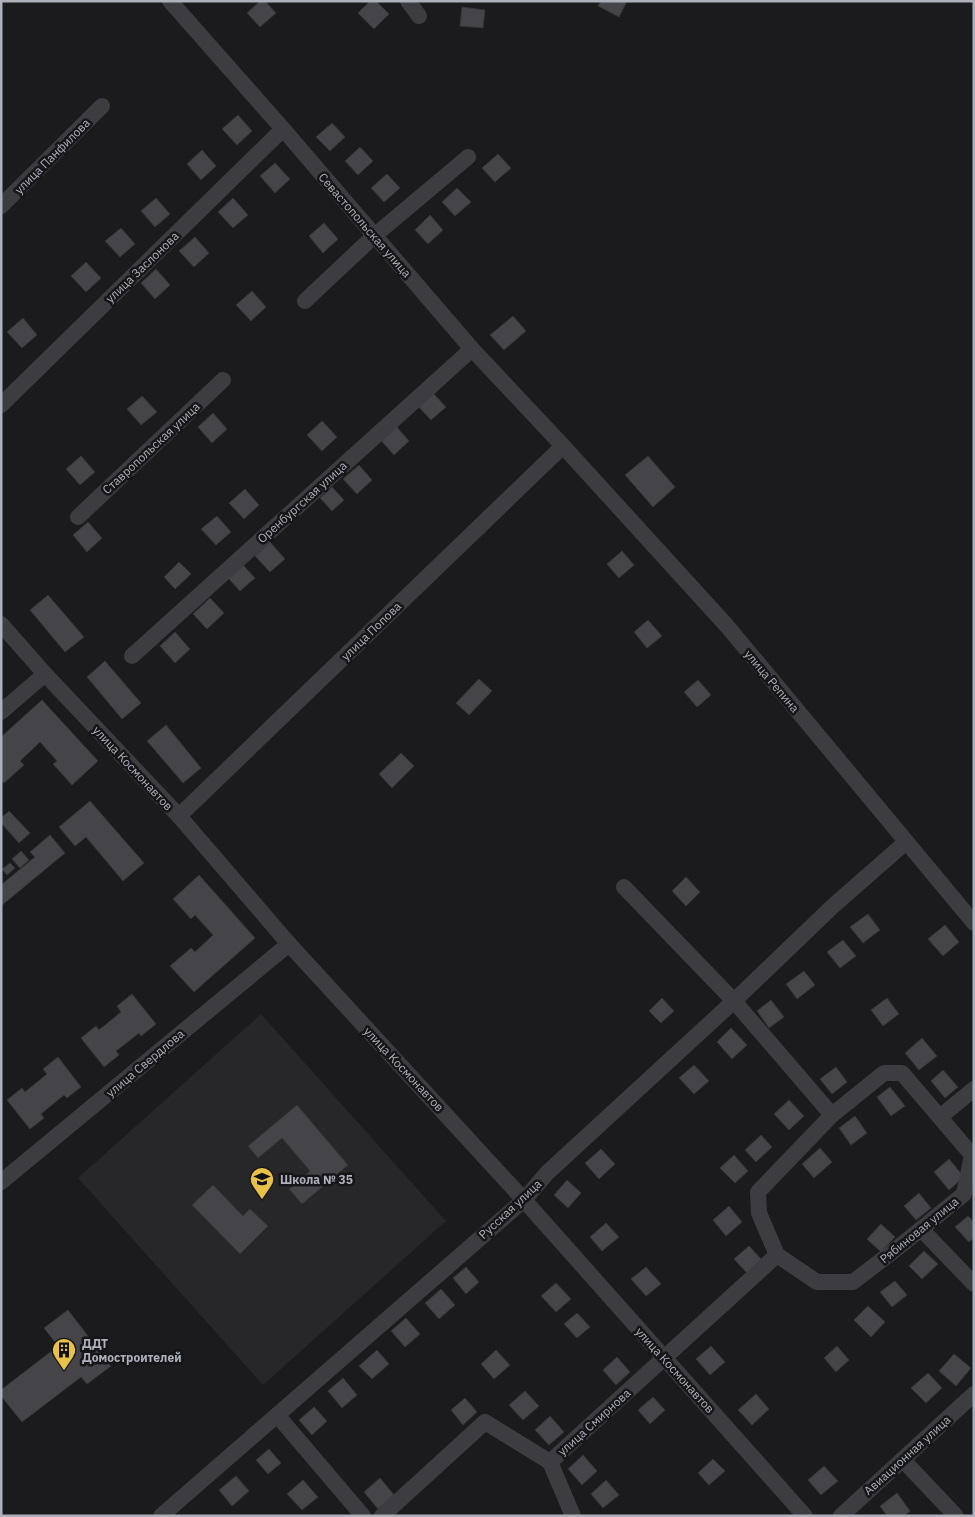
<svg xmlns="http://www.w3.org/2000/svg" width="975" height="1517" viewBox="0 0 975 1517" font-family="'IBM Plex Sans',sans-serif">
  <style>
    .built { fill: #272629 }
    .building { fill: #454549; stroke: #353538 }
    .lines { fill: none; stroke-linecap: round; stroke-linejoin: round }
    .street { stroke: #3c3c41; stroke-width: 16 }
    .labels { text-anchor: middle; dominant-baseline: central; stroke-width: 5; stroke-linejoin: round; paint-order: stroke }
    .street-label { font-size: 12px; fill: #aeb1bb; stroke: #161518 }
    .poi-label { font-size: 12px; font-weight: bold; fill: #aeb1bb; stroke: #161518; text-anchor: start }
  </style>
  <rect width="100%" height="100%" fill="#1b1a1c"/>
  <!-- built -->
  <path class="built" d="M261,1014L446,1221L263,1385L78,1178Z"/>
  <!-- building -->
  <g class="building">
    <path d="M260,1H265L276,13L260,27L247,13Z"/>
    <path d="M370,1H376L389,14L374,29L358,13Z"/>
    <path d="M601,1H627L619,17L598,6Z"/>
    <path d="M462,7L485,10L483,28L460,26Z"/>
    <path d="M238,115L252,131L237,145L222,129Z"/>
    <path d="M332,123L345,137L330,151L316,137Z"/>
    <path d="M360,147L373,161L358,175L345,161Z"/>
    <path d="M202,150L216,166L201,180L187,164Z"/>
    <path d="M498,154L511,168L495,182L482,168Z"/>
    <path d="M275,163L290,179L275,193L260,176Z"/>
    <path d="M387,174L400,188L384,202L371,188Z"/>
    <path d="M457,188L471,202L455,216L442,202Z"/>
    <path d="M156,198L170,214L155,227L141,211Z"/>
    <path d="M233,198L248,215L233,228L218,212Z"/>
    <path d="M430,215L443,230L428,244L415,230Z"/>
    <path d="M324,223L338,239L323,253L309,236Z"/>
    <path d="M121,228L135,244L120,257L105,241Z"/>
    <path d="M195,237L209,253L194,267L179,251Z"/>
    <path d="M86,262L101,278L86,292L71,276Z"/>
    <path d="M156,269L170,285L155,299L141,283Z"/>
    <path d="M252,291L266,307L251,321L236,305Z"/>
    <path d="M513,316L526,331L504,350L490,335Z"/>
    <path d="M23,318L37,335L22,348L7,332Z"/>
    <path d="M431,391L446,407L431,420L416,404Z"/>
    <path d="M142,396L157,412L141,425L127,409Z"/>
    <path d="M213,413L227,429L212,443L198,427Z"/>
    <path d="M322,421L337,437L322,451L307,435Z"/>
    <path d="M395,425L409,441L394,455L379,438Z"/>
    <path d="M81,456L95,472L80,485L66,469Z"/>
    <path d="M648,456L675,487L653,507L625,475Z"/>
    <path d="M359,465L372,480L357,494L343,479Z"/>
    <path d="M332,487L344,500L332,511L320,498Z"/>
    <path d="M245,489L259,505L244,519L229,503Z"/>
    <path d="M217,516L231,532L216,545L201,529Z"/>
    <path d="M88,522L102,538L87,552L73,535Z"/>
    <path d="M270,542L285,559L270,572L255,556Z"/>
    <path d="M622,551L634,565L619,578L607,564Z"/>
    <path d="M179,562L191,574L175,589L164,577Z"/>
    <path d="M243,565L255,578L240,591L228,578Z"/>
    <path d="M48,595L84,637L65,652L30,610Z"/>
    <path d="M210,598L224,613L207,629L193,614Z"/>
    <path d="M648,620L662,636L647,648L634,632Z"/>
    <path d="M175,632L190,649L175,663L160,646Z"/>
    <path d="M105,661L141,703L122,719L87,677Z"/>
    <path d="M479,679L492,691L469,715L456,703Z"/>
    <path d="M698,680L711,695L697,707L684,692Z"/>
    <path d="M42,700L98,761L72,785L53,764L57,761L40,742L20,761L24,765L4,783L1,780V737Z"/>
    <path d="M166,725L201,768L183,783L147,741Z"/>
    <path d="M401,753L414,766L392,788L379,774Z"/>
    <path d="M90,801L144,863L123,881L86,837L75,846L59,827Z"/>
    <path d="M9,811L30,833L19,843L1,823V818Z"/>
    <path d="M50,835L65,853L1,906V885L35,857L30,852Z"/>
    <path d="M21,851L29,860L20,868L12,859Z"/>
    <path d="M10,863L15,868L7,875L2,869Z"/>
    <path d="M199,875L255,938L194,992L170,966L191,948L195,952L213,935L195,915L191,919L173,899Z"/>
    <path d="M686,877L700,892L686,906L672,891Z"/>
    <path d="M868,914L880,930L863,943L850,927Z"/>
    <path d="M945,925L959,942L943,956L928,939Z"/>
    <path d="M843,940L856,956L840,968L827,952Z"/>
    <path d="M804,971L815,985L797,999L786,984Z"/>
    <path d="M132,994L156,1024L141,1036L139,1033L116,1051L119,1055L104,1067L81,1038L96,1026L99,1030L121,1012L117,1006Z"/>
    <path d="M662,998L674,1011L661,1023L649,1011Z"/>
    <path d="M887,998L899,1014L883,1026L871,1010Z"/>
    <path d="M771,1000L784,1017L769,1028L757,1011Z"/>
    <path d="M731,1028L747,1045L732,1059L717,1042Z"/>
    <path d="M922,1038L937,1056L919,1070L905,1053Z"/>
    <path d="M58,1057L81,1087L67,1098L64,1095L41,1114L44,1118L30,1129L7,1100L22,1088L25,1092L47,1074L43,1069Z"/>
    <path d="M694,1065L709,1081L694,1094L679,1078Z"/>
    <path d="M836,1067L847,1082L832,1094L820,1079Z"/>
    <path d="M943,1070L958,1087L945,1098L931,1081Z"/>
    <path d="M890,1087L905,1106L891,1116L877,1097Z"/>
    <path d="M789,1100L804,1116L789,1130L774,1114Z"/>
    <path d="M297,1105L348,1165L302,1204L289,1189L310,1171L282,1138L258,1158L248,1146Z"/>
    <path d="M855,1116L867,1133L851,1145L839,1128Z"/>
    <path d="M761,1135L772,1147L756,1162L745,1150Z"/>
    <path d="M820,1148L832,1162L814,1178L802,1164Z"/>
    <path d="M601,1149L615,1164L599,1179L585,1163Z"/>
    <path d="M734,1155L748,1171L735,1183L720,1168Z"/>
    <path d="M949,1159L964,1177L949,1190L934,1172Z"/>
    <path d="M567,1180L581,1193L568,1208L554,1195Z"/>
    <path d="M213,1185L243,1216L250,1209L268,1226L240,1254L192,1205Z"/>
    <path d="M919,1193L931,1208L916,1220L904,1206Z"/>
    <path d="M729,1206L742,1222L726,1236L713,1220Z"/>
    <path d="M968,1216L974,1222V1238L969,1242L955,1227Z"/>
    <path d="M606,1223L619,1237L602,1251L590,1237Z"/>
    <path d="M881,1224L895,1237L881,1252L867,1239Z"/>
    <path d="M749,1246L762,1260L747,1273L734,1259Z"/>
    <path d="M924,1251L938,1264L922,1279L909,1266Z"/>
    <path d="M466,1267L479,1282L466,1294L453,1278Z"/>
    <path d="M646,1267L661,1284L646,1296L631,1279Z"/>
    <path d="M895,1281L907,1295L892,1307L880,1292Z"/>
    <path d="M556,1283L571,1299L556,1312L541,1296Z"/>
    <path d="M441,1289L455,1305L439,1319L425,1303Z"/>
    <path d="M868,1306L885,1322L871,1337L854,1320Z"/>
    <path d="M68,1310L111,1366L87,1384L81,1377L22,1422L1,1396V1390L58,1346L44,1328Z"/>
    <path d="M577,1313L590,1327L577,1338L564,1324Z"/>
    <path d="M406,1318L420,1334L405,1347L391,1331Z"/>
    <path d="M711,1346L725,1362L710,1375L696,1359Z"/>
    <path d="M837,1346L849,1360L836,1372L824,1358Z"/>
    <path d="M377,1350L389,1364L372,1379L359,1366Z"/>
    <path d="M496,1350L510,1365L494,1379L481,1364Z"/>
    <path d="M954,1354L971,1368L956,1386L939,1371Z"/>
    <path d="M617,1357L630,1372L616,1385L603,1370Z"/>
    <path d="M928,1373L942,1388L926,1403L911,1388Z"/>
    <path d="M343,1378L357,1395L342,1408L328,1391Z"/>
    <path d="M525,1391L539,1406L523,1420L509,1405Z"/>
    <path d="M756,1394L769,1409L752,1425L738,1410Z"/>
    <path d="M653,1397L665,1410L650,1424L638,1410Z"/>
    <path d="M465,1398L477,1412L463,1425L451,1410Z"/>
    <path d="M314,1407L327,1421L312,1435L299,1420Z"/>
    <path d="M550,1416L564,1432L549,1445L535,1430Z"/>
    <path d="M269,1449L281,1463L268,1474L256,1460Z"/>
    <path d="M583,1455L597,1471L582,1485L568,1469Z"/>
    <path d="M713,1459L725,1471L709,1485L698,1473Z"/>
    <path d="M824,1466L838,1481L821,1495L808,1480Z"/>
    <path d="M236,1476L249,1491L232,1506L219,1490Z"/>
    <path d="M380,1478L394,1495L378,1509L364,1492Z"/>
    <path d="M303,1480L318,1497L302,1510L287,1494Z"/>
    <path d="M606,1480L619,1495L603,1508L591,1494Z"/>
    <path d="M897,1493L910,1511L904,1516H887L880,1506Z"/>
  </g>
  <g class="lines">
    <!-- street -->
    <g class="street">
      <path d="M170,1L283,129L472,349L563,446L727,626L974,923"/>
      <path d="M408,1L419,16"/>
      <path d="M1,206L102,106"/>
      <path d="M305,301L374,236L468,157"/>
      <path d="M1,405L283,129"/>
      <path d="M78,517L223,380"/>
      <path d="M1,624L45,674L179,816L289,944L524,1200L805,1516"/>
      <path d="M132,656L472,349"/>
      <path d="M1,712L45,674"/>
      <path d="M179,816L563,446"/>
      <path d="M940,1117L974,1089"/>
      <path d="M1,1182L289,944"/>
      <path d="M921,1229L974,1284"/>
      <path d="M777,1255L759,1213L758,1192L832,1115"/>
      <path d="M277,1415L363,1516"/>
      <path d="M903,1460L956,1516"/>
      <path d="M550,1462L573,1516"/>
      <path d="M161,1516L524,1200L547,1173L734,1001L624,887"/>
      <path d="M382,1516L485,1422L550,1462L777,1255L817,1282H853L900,1246L964,1194L972,1155L902,1073H884L832,1115L734,1001L833,906L906,842"/>
      <path d="M841,1516L974,1394"/>
    </g>
  </g>
  <!-- icons -->
  <defs>
    <g id="school-pin" transform="scale(1.25)"><path d="M0 17L-7.5 6A9.5 9.5 0 1 1 7.5 6Z" fill="#e7c148" stroke="#161518"/><path d="M0-5L7-2L0 1L-7-2ZM-4 1L0 2.5L4 1V4Q0 6-4 4Z" fill="#111"/></g>
    <g id="building-pin" transform="scale(1.25)"><path d="M0 17L-7.5 6A9.5 9.5 0 1 1 7.5 6Z" fill="#e7c148" stroke="#161518"/><path d="M-4-6H4V6H1V3H-1V6H-4ZM-2.5-4.3h1.7v1.8h-1.7ZM.8-4.3h1.7v1.8H.8ZM-2.5-1h1.7V.8h-1.7ZM.8-1h1.7V.8H.8Z" fill="#111"/></g>
  </defs>
  <g fill-rule="evenodd">
    <use href="#school-pin" x="262" y="1179"/>
    <use href="#building-pin" x="64" y="1350"/>
  </g>
  <g class="labels">
    <!-- street labels -->
    <g class="street-label">
      <text transform="translate(52 156) rotate(-45)">улица Панфилова</text>
      <text transform="translate(365 225) rotate(49)">Севастопольская улица</text>
      <text transform="translate(142 267) rotate(-44)">улица Заслонова</text>
      <text transform="translate(151 448) rotate(-43)">Ставропольская улица</text>
      <text transform="translate(302 502) rotate(-42)">Оренбургская улица</text>
      <text transform="translate(371 631) rotate(-44)">улица Попова</text>
      <text transform="translate(772 681) rotate(50)">улица Репина</text>
      <text transform="translate(133 768) rotate(47)">улица Космонавтов</text>
      <text transform="translate(145 1063) rotate(-40)">улица Свердлова</text>
      <text transform="translate(404 1069) rotate(47)">улица Космонавтов</text>
      <text transform="translate(510 1209) rotate(-43)">Русская улица</text>
      <text transform="translate(919 1230) rotate(-39)">Рябиновая улица</text>
      <text transform="translate(675 1370) rotate(48)">улица Космонавтов</text>
      <text transform="translate(594 1422) rotate(-42)">улица Смирнова</text>
      <text transform="translate(907 1455) rotate(-42)">Авиационная улица</text>
    </g>
    <!-- poi labels -->
    <g class="poi-label">
      <text x="280" y="1179">Школа № 35</text>
      <text x="82" y="1343">ДДТ<tspan x="82" dy="14">Домостроителей</tspan></text>
    </g>
  </g>
  <!-- border -->
  <rect width="975" height="1517" fill="none" stroke="#aeb1bb" stroke-width="5"/>
</svg>
